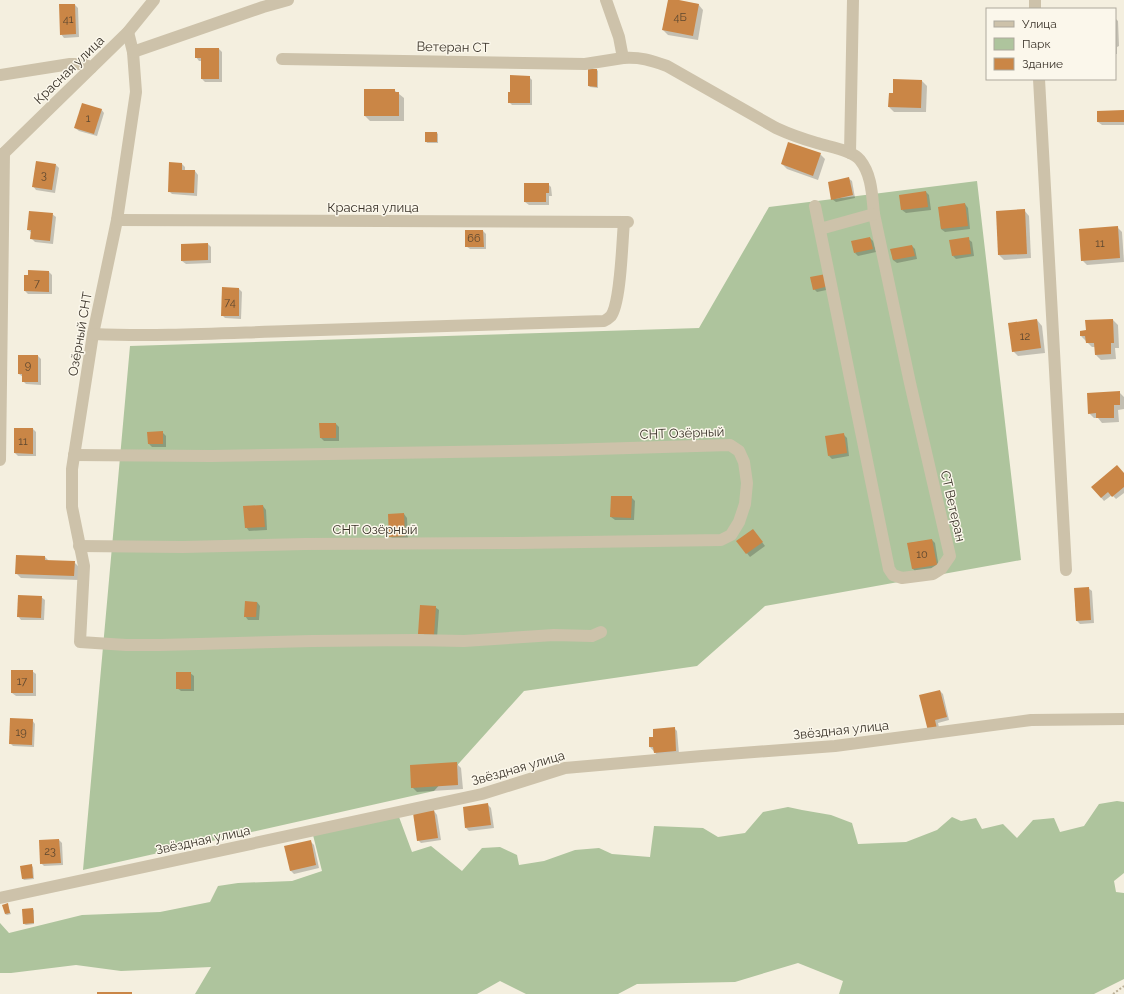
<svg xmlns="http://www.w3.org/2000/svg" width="1124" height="994" viewBox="0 0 1124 994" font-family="Raleway,sans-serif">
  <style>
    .green { fill: #aec49d }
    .shadow { fill: #0003 }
    .building { fill: #ca8646 }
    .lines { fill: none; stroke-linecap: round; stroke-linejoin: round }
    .path { stroke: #b9ad94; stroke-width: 2; stroke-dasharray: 2 2; stroke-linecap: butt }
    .minor { stroke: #cdc2aa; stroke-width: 12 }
    .labels { text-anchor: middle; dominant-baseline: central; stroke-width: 3; stroke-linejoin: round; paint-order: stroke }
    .number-label { font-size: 11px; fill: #5e4830 }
    .street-label { font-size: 13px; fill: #3a3329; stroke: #fbf7eb }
  </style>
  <rect width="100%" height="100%" fill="#f4efdf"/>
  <!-- green -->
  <g class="green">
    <path d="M977,181L1021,560L765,606L697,666L524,691L434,791L83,870L130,346L699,328L769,207Z"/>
    <path d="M1117,801L1124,802V873L1114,881L1116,892L1124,893V979L1094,994H839L843,981L798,963L735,982L637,984L618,994H526L500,981L477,994H195L211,967L121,971L76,965L11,973H0V923L9,933L82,915L160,912L210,902L218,886L238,883L292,881L322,871L313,835L399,817L412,852L431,846L462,871L482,848L500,847L517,855L519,865L544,861L575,850L599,848L612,854L650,857L654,826L703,828L718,837L745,833L763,812L788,807L802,810L831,815L852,823L858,844L906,842L937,830L952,817L961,821L976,818L982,829L1003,824L1017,838L1033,820L1054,818L1060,832L1084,826L1099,804Z"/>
  </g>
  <!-- shadow -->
  <g class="shadow">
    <path d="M669,0L698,4L703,10L698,40L668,35L663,30Z"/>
    <path d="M75,5L78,8L79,37L64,38L61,34Z"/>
    <path d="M1115,18L1118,21L1119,46L1117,47V54H1115Z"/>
    <path d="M219,49L222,52V82H205L202,79V61H199L196,57Z"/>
    <path d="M597,70L598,71V88L590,87L589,86Z"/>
    <path d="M529,77L532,80V105H512L509,102Z"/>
    <path d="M922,81L927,86L926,112H894L889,107Z"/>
    <path d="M394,90L404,98V121H370L365,116Z"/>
    <path d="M101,109L104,113L97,136L79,131L75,128Z"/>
    <path d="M1124,111V125H1102L1098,122V112Z"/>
    <path d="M437,133L438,134V143H427L426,141Z"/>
    <path d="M820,154L825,159L818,180L787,169L782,164Z"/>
    <path d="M182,164L185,167V171H195L198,175L197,196L172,194L169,191Z"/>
    <path d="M56,165L59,168L55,193L36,190L33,186Z"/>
    <path d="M848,178L852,181L855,198L836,202L832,199Z"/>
    <path d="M548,184L551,187L552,196H549V205H529L525,202Z"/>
    <path d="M926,192L929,195L931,210L906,213L902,210Z"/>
    <path d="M965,204L968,208L970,229L945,232L941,229L939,207Z"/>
    <path d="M1024,210L1029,216L1031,258L1004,260L999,255Z"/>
    <path d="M52,214L56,217L53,244L35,242L31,238L32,233L28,230Z"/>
    <path d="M1117,227L1122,232L1124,262L1087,265L1082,260Z"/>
    <path d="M483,231L486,234V249H470L466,246Z"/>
    <path d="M870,238L873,241L876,252L858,256L855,253Z"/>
    <path d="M968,239L972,242L974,256L956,259L953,256Z"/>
    <path d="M208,244L211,247V263L186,264L182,261Z"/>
    <path d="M912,246L915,249L917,259L897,263L893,260L891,250Z"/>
    <path d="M49,272L52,275V294H28L25,291Z"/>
    <path d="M811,278L831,289L817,292L814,289Z"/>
    <path d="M239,289L242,292L241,319L225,318L222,315Z"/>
    <path d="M1037,320L1042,326L1045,353L1018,356L1013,351Z"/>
    <path d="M1113,320L1118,325L1119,348H1115L1116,359L1101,360L1096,355L1095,347H1092L1081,336L1087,331Z"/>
    <path d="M38,356L41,359V385L26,384L23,381V377L19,374Z"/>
    <path d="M1119,392L1124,397V409L1118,410L1119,422L1102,423L1098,418H1094L1089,413Z"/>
    <path d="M336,424L339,427V441H324L321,438Z"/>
    <path d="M33,429L36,432V456H18L15,453Z"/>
    <path d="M162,432L166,436V447H152L149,444Z"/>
    <path d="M844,435L847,438L849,456L832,459L829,456Z"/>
    <path d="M1124,474V493L1116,499L1112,495L1104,501L1092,487Z"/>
    <path d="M631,497L635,501L634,520H615L611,517Z"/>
    <path d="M263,506L266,510L267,530L249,531L246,527Z"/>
    <path d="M404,514L407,518L408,539H393L390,536Z"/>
    <path d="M753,530L765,546L750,557L737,541Z"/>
    <path d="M932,540L935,543L939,568L916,572L913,569L909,543Z"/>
    <path d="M45,557L49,561L74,562L79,567V580L21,578L16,573Z"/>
    <path d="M1088,588L1092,591L1094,623L1080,624L1077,621Z"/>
    <path d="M41,597L45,600L44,620H21L18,616Z"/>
    <path d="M257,602L260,606L259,620H248L245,616Z"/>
    <path d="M435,607L439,610L437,638L423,637Z"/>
    <path d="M12,671H32L36,674V696H16L12,693Z"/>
    <path d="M190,673L194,676V691H181L177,688Z"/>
    <path d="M940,691L943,694L949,720L938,723L940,732L932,734Z"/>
    <path d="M32,720L35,724L34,747L13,746L10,743Z"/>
    <path d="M674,728L677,731L679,754L658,756L650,747L654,738Z"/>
    <path d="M456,763L461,768L463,789L417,792L412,787Z"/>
    <path d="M488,805L491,808L494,828L469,831L466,828Z"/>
    <path d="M434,811L437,815L441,840L421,843L418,840Z"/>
    <path d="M59,840L62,843L63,865L44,866L41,863Z"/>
    <path d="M310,841L314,845L319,868L294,874L291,871L286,847Z"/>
    <path d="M31,865L33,867L34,879L24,880L23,879Z"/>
    <path d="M7,904L11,914L7,915L5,914Z"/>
    <path d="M32,909L34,910V924L26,925L24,924Z"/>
  </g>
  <!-- building -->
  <g class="building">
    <path d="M668,0H679L699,4L693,36L662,30Z"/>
    <path d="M59,4H75L76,34L60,35Z"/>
    <path d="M195,48H219V79H201V58H195Z"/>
    <path d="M588,69H597V87L588,86Z"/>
    <path d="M510,75L530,76V103H508V92H510Z"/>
    <path d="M893,79L922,80L921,108L888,107L889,93H893Z"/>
    <path d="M364,89H395V92H399V116H364Z"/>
    <path d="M82,103L102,109L94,134L74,128Z"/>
    <path d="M1124,110V122H1097V111Z"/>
    <rect x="425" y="132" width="12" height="10"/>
    <path d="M788,142L821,153L813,176L781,164Z"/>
    <path d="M36,161L56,164L52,190L32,187Z"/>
    <path d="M169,162L182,163V170H195L194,193L168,192Z"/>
    <path d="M849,177L853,195L831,200L828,182Z"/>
    <path d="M524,183H549V193H546V202H524Z"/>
    <path d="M926,191L928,207L901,210L899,195Z"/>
    <path d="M965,203L968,226L941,229L938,207Z"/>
    <path d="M1025,209L1027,254L998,255L996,211Z"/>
    <path d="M29,211L53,213L50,241L30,239L31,230H27Z"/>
    <path d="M1118,226L1120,258L1081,261L1079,229Z"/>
    <path d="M465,230H483L484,247H465Z"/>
    <path d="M870,237L873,249L854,253L851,241Z"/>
    <path d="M969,237L971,254L952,256L949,240Z"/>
    <path d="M208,243V260L181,261V244Z"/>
    <path d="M912,245L915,256L893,260L890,249Z"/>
    <path d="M28,270L49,271V292L24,291V275H28Z"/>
    <path d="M826,274L829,286L813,290L810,277Z"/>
    <path d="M222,287L239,288V316H221Z"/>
    <path d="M1037,319L1041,348L1012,352L1008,323Z"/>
    <path d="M1113,319L1114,343H1111V354L1095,355L1094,343H1086L1085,336H1080V331L1086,330L1085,320Z"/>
    <path d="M18,355H38V382H22V374H18Z"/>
    <path d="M1120,391V405H1114V418H1096V413L1088,414L1087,393Z"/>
    <path d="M319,423H336V438H320Z"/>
    <path d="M14,428H33V454L14,453Z"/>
    <path d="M163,431V444H148L147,432Z"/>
    <path d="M844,433L847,453L828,456L825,436Z"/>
    <path d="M1117,465L1124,473V487L1112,497L1108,492L1101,498L1091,487Z"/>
    <path d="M611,496H632L631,518L610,517Z"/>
    <path d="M263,505L265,527L245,528L243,506Z"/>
    <path d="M404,513L405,536L389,537L388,514Z"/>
    <path d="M753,529L763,542L746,554L736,541Z"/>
    <path d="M932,539L937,565L912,569L907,543Z"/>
    <path d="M16,555L45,556V560L75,561L74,576L15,574Z"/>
    <path d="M1089,587L1091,620L1076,621L1074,588Z"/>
    <path d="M18,595L42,596L41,618L17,617Z"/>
    <path d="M245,601L257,602L256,617H244Z"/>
    <path d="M420,605L436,606L434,635L418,634Z"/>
    <rect x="11" y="670" width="22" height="23"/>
    <rect x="176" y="672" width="15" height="17"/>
    <path d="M940,690L947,717L935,720L937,729L928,731L919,695Z"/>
    <path d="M10,718L33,719L32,745L9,744Z"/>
    <path d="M675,727L676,751L654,753L653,747H649V737H653V729Z"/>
    <path d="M457,762L458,785L411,788L410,765Z"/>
    <path d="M488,803L491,825L465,828L463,807Z"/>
    <path d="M434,810L438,838L417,841L413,813Z"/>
    <path d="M59,839L61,863L40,864L39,840Z"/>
    <path d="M311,840L316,865L290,871L284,846Z"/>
    <path d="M32,864L33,878L22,879L20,866Z"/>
    <path d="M8,903L10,913L5,914L2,905Z"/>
    <path d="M33,908L34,923L23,924L22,909Z"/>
    <rect x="97" y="992" width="35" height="2"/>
  </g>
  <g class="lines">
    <!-- path -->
    <path class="path" d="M1113,994L1124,986"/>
    <!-- minor -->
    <g class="minor">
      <path d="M1035,0V9"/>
      <path d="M128,32L133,52L136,92L117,220L93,334L72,469V507L84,566L80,642L126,645H160L312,641L414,640L464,641L554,635L592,636L601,632"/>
      <path d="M133,52L263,7L288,0"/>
      <path d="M623,58C641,57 650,60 667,66L776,128C789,134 803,139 817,143C829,147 852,150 860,160C872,175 872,195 874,214L910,383L950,556L941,569L933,574L902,578L893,575L889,569L815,206"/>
      <path d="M282,59L585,64L623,58L619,37L606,0"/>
      <path d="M0,75L70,64H84L91,68"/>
      <path d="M1039,79L1066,570"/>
      <path d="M850,153L853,0"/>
      <path d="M0,157L128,32L154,0"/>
      <path d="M117,220L628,222"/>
      <path d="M820,229L874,214"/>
      <path d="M93,334C158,337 224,333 289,331C394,327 499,324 604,321C606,320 609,318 611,316C621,302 622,242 624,222"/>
      <path d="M74,455L211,456L562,450L730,445L739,451L744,462L747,483L745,504L739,522L731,535L721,540L517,543L305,544L183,547L79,546"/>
      <path d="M0,460L4,153"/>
      <path d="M0,898L482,794L565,768L702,756L835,746L1031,720L1124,719"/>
    </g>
  </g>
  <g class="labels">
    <!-- number labels -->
    <g class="number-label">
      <text x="680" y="17">4Б</text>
      <text x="68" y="19">41</text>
      <text x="88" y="118">1</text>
      <text x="44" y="175">3</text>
      <text x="474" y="238">66</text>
      <text x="1100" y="243">11</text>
      <text x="37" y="283">7</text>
      <text x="230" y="302">74</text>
      <text x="1025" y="336">12</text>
      <text x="28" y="365">9</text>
      <text x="23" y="441">11</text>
      <text x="922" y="554">10</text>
      <text x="22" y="681">17</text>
      <text x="21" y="732">19</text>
      <text x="50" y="851">23</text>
    </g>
    <!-- street labels -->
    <g class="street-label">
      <text transform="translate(453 47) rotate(1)">Ветеран СТ</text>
      <text transform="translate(69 70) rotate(-44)">Красная улица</text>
      <text x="373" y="207">Красная улица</text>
      <text transform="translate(80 334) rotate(-80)">Озёрный СНТ</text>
      <text transform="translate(682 433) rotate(-2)">СНТ Озёрный</text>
      <text transform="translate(953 506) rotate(77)">СТ Ветеран</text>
      <text x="375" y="529">СНТ Озёрный</text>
      <text transform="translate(841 730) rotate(-6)">Звёздная улица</text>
      <text transform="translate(518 768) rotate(-16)">Звёздная улица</text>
      <text transform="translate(203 840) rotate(-12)">Звёздная улица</text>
    </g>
  </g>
  <!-- legend -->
  <rect x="986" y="8" width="130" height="72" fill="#fbf7eb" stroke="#aea99d"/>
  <rect x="994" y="21" width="20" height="6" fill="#cdc2aa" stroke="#aea99d"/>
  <text x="1022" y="28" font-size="12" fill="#3a3329">Улица</text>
  <rect x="994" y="38" width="20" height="12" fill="#aec49d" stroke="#aea99d"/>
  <text x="1022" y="48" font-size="12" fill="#3a3329">Парк</text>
  <rect x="994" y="58" width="20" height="12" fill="#ca8646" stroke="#aea99d"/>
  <text x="1022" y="68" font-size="12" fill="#3a3329">Здание</text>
</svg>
